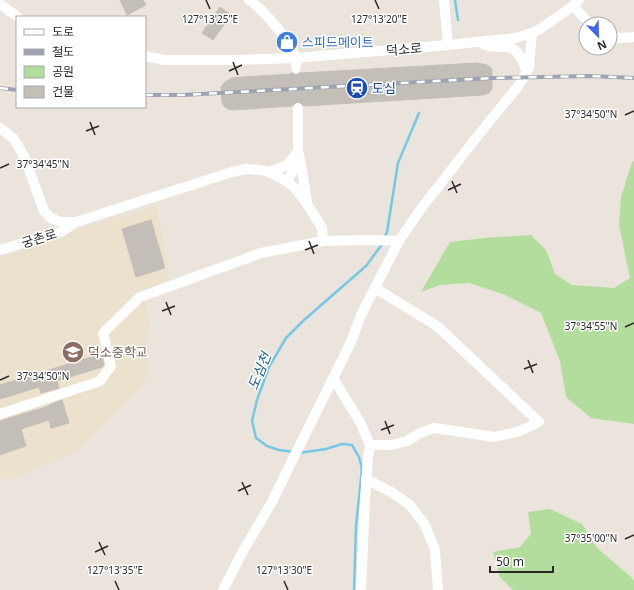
<svg xmlns="http://www.w3.org/2000/svg" width="634" height="590" viewBox="0 0 634 590" font-family="'Noto Sans','Noto Sans KR',sans-serif">
  <style>
    .education { fill: #ebe1cc }
    .green { fill: #b2dd9c }
    .lines { fill: none; stroke-linecap: round; stroke-linejoin: round }
    .stream { stroke: #75c8e6; stroke-width: 2.5 }
    .building { fill: #c3beb7; stroke: #c5c0b6 }
    .minor-tunnel { stroke: #c3bfb8; stroke-width: 10; stroke-dasharray: 10 5; stroke-linecap: butt }
    .minor { stroke: #fff; stroke-width: 10 }
    .rail-casing { stroke: #9fa2b2; stroke-width: 4 }
    .rail { stroke: #fff; stroke-width: 2.5; stroke-dasharray: 8; stroke-linecap: butt }
    .ticks { fill: none; stroke: #292929; stroke-width: 1.5 }
    .labels { text-anchor: middle; dominant-baseline: central; stroke-width: 3; stroke-linejoin: round; paint-order: stroke }
    .shop-label { font-size: 13px; fill: #366cbe; stroke: #fff; text-anchor: start }
    .street-label { font-size: 13px; fill: #292929; stroke: #fff }
    .transit-label { font-size: 13px; fill: #164399; stroke: #fff; text-anchor: start }
    .education-label { font-size: 13px; fill: #785e54; stroke: #fff; text-anchor: start }
    .water-label { font-size: 14px; font-style: italic; fill: #166690; stroke: #fff }
    .ticks-label { font-size: 10px; text-anchor: middle; fill: #292929; stroke: #fff; stroke-width: 3; stroke-linejoin: round; paint-order: stroke }
  </style>
  <rect width="100%" height="100%" fill="#eae4dc"/>
  <!-- education -->
  <path class="education" d="M157,206L170,282L142,293L151,326L145,337L149,368L144,384L79,450L18,477L0,479V258L57,240L75,230Z"/>
  <!-- green -->
  <g class="green">
    <path d="M634,161V424L591,418L566,397L560,361L541,313L503,294L469,283L440,285L421,292L450,242L485,238L531,235L546,250L555,274L572,285L614,288L630,278L619,225L621,197L632,162Z"/>
    <path d="M550,509L582,524L597,548L631,577L634,581V590H513L500,577L493,552L520,547L531,534L528,512Z"/>
  </g>
  <g class="lines">
    <!-- stream -->
    <g class="stream">
      <path d="M455,0L458,20"/>
      <path d="M384,239L387,232L398,163L419,113"/>
      <path d="M294,452L279,450L267,446L256,438L252,421L257,400L269,367L286,338L304,320L366,266L383,243"/>
      <path d="M299,453L326,449L342,444L352,445L359,457L362,469L356,526L354,590"/>
    </g>
  </g>
  <!-- building -->
  <g class="building">
    <path d="M120,0H143L146,5L127,15Z"/>
    <path d="M220,7L231,15L213,40L202,33Z"/>
    <path d="M477,63L487,65L490,67L492,69V89L489,93L483,95L304,106L302,103L298,102L294,103L292,106L233,110L228,109L224,106L222,103L221,87L225,82L232,78L242,77L292,74L296,75L301,73Z"/>
    <path d="M151,220L165,268L136,277L122,229Z"/>
    <path d="M101,354L104,365L102,367L57,381L59,388L41,393L39,387L0,399V385Z"/>
    <path d="M62,400L69,423L51,428L49,420L21,429L26,446L0,455V421L49,406V405Z"/>
  </g>
  <g class="lines">
    <!-- minor-tunnel -->
    <path class="minor-tunnel" d="M296,69L298,108"/>
    <!-- minor -->
    <g class="minor">
      <path d="M249,0C265,11 288,39 295,56C297,60 296,65 296,69"/>
      <path d="M444,0L448,45"/>
      <path d="M0,4L18,17"/>
      <path d="M573,6L590,24"/>
      <path d="M610,37L620,38L634,37"/>
      <path d="M484,45L488,46C493,47 506,46 511,48C520,51 524,64 527,72"/>
      <path d="M145,56L164,60H235L296,58L448,45L515,38L532,33L540,29L573,6L579,0"/>
      <path d="M0,128L14,139L24,156L44,211L51,218L61,222H76L232,172L246,169L261,170L269,172L286,181L296,189L309,207L322,228L323,241"/>
      <path d="M298,151L301,164L307,202"/>
      <path d="M269,172L287,165L298,151V108"/>
      <path d="M286,181C293,174 295,166 297,157"/>
      <path d="M0,250L61,232L76,222"/>
      <path d="M333,378L360,422L370,445L368,458L365,499L361,590"/>
      <path d="M0,414L100,381L111,366L103,333L140,297L261,253L323,241L371,240L399,241"/>
      <path d="M370,445H391L407,441L420,433L434,428L449,430L494,437L520,431L539,422L437,326L375,288"/>
      <path d="M366,479L393,493L410,505L425,525L435,550L438,590"/>
      <path d="M223,590L243,551L272,502L292,461L351,342L361,315L399,241L420,210L480,133L519,85L529,68L532,33"/>
    </g>
    <!-- rail casing -->
    <g class="rail-casing">
      <g id="rail">
        <path d="M0,88L17,90"/>
        <path d="M145,95H183L493,78L590,76L634,78"/>
      </g>
    </g>
    <!-- rail -->
    <use href="#rail" class="rail"/>
  </g>
  <!-- ticks -->
  <path class="ticks" d="M206,0L210,9M375,0L379,9M233,62L238,75M229,71L242,65M625,115L634,111M90,122L95,135M86,131L99,126M0,168L9,164M452,181L457,193M448,190L461,184M309,241L314,254M305,250L318,245M166,302L171,315M162,311L175,306M625,327L634,323M528,360L533,373M524,369L537,364M0,380L9,376M385,421L390,434M381,430L394,425M242,482L248,495M238,491L251,485M625,539L634,535M99,542L105,555M95,552L108,546M115,581L119,590M284,581L288,590"/>
  <!-- icons -->
  <defs>
    <g id="shop-disc" transform="scale(1.15)"><circle r="9.5" fill="#3f7fe0" stroke="#fff"/><path d="M-5-2.5h2.3a2.7 3.5 0 0 1 5.4 0H5L5.5 6h-11ZM-1.5-2.5h3a1.5 2.3 0 0 0-3 0Z" fill="#fff"/></g>
    <g id="station-disc" transform="scale(1.15)"><circle r="9.5" fill="#1a4fb4" stroke="#fff"/><path d="M-3-6H3Q5-6 5-4V2Q5 4 3 4L4.5 6H3L1.5 4h-3L-3 6H-4.5L-3 4Q-5 4-5 2V-4Q-5-6-3-6ZM-3.5-4v3h7v-3ZM-3.5 1v1.5H-2V1ZM2 1v1.5H3.5V1Z" fill="#fff"/></g>
    <g id="school-disc" transform="scale(1.15)"><circle r="9.5" fill="#8d6e63" stroke="#fff"/><path d="M0-5L7-2L0 1L-7-2ZM-4 1L0 2.5L4 1V4Q0 6-4 4Z" fill="#fff"/></g>
  </defs>
  <g fill-rule="evenodd">
    <use href="#shop-disc" x="287" y="42"/>
    <use href="#station-disc" x="357" y="88"/>
    <use href="#school-disc" x="73" y="352"/>
  </g>
  <g class="labels">
    <!-- shop labels -->
    <g class="shop-label">
      <text x="302" y="42">스피드메이트</text>
    </g>
    <!-- street labels -->
    <g class="street-label">
      <text transform="translate(404 49) rotate(-5)">덕소로</text>
      <text transform="translate(39 238) rotate(-17)">궁촌로</text>
    </g>
    <!-- transit labels -->
    <g class="transit-label">
      <text x="372" y="88">도심</text>
    </g>
    <!-- education labels -->
    <g class="education-label">
      <text x="88" y="352">덕소중학교</text>
    </g>
    <!-- water labels -->
    <g class="water-label">
      <text transform="translate(259 371) rotate(-68)">도심천</text>
    </g>
  </g>
  <g class="ticks-label">
    <text x="210" y="23">127°13'25"E</text>
    <text x="379" y="23">127°13'20"E</text>
    <text x="591" y="118">37°34'50"N</text>
    <text x="43" y="168">37°34'45"N</text>
    <text x="591" y="330">37°34'55"N</text>
    <text x="43" y="380">37°34'50"N</text>
    <text x="591" y="542">37°35'00"N</text>
    <text x="115" y="574">127°13'35"E</text>
    <text x="284" y="574">127°13'30"E</text>
  </g>
  <!-- legend -->
  <rect x="16" y="16" width="130" height="92" fill="#ffffff" stroke="#a9a9a9"/>
  <rect x="24" y="29" width="20" height="6" fill="#ffffff" stroke="#a9a9a9"/>
  <text x="52" y="36" font-size="12" fill="#292929">도로</text>
  <rect x="24" y="49" width="20" height="6" fill="#9fa2b2" stroke="#a9a9a9"/>
  <text x="52" y="56" font-size="12" fill="#292929">철도</text>
  <rect x="24" y="66" width="20" height="12" fill="#b2dd9c" stroke="#a9a9a9"/>
  <text x="52" y="76" font-size="12" fill="#292929">공원</text>
  <rect x="24" y="86" width="20" height="12" fill="#c3beb7" stroke="#a9a9a9"/>
  <text x="52" y="96" font-size="12" fill="#292929">건물</text>
  <!-- north arrow -->
  <g transform="translate(598 36) rotate(157)"><circle r="19" fill="#ffffff" stroke="#a9a9a9"/>
  <path d="M0-3L7 15L0 10L-7 15Z" fill="#4665ed"/>
  <text y="-6" font-size="11" font-weight="bold" text-anchor="middle" fill="#292929">N</text>
  </g>
  <!-- scale -->
  <path d="M490 566v6h63v-6" fill="none" stroke="#292929" stroke-width="2"/>
  <text x="496" y="566" font-size="12" fill="#292929" stroke="#ffffff" stroke-width="3" paint-order="stroke">50 m</text>
</svg>
